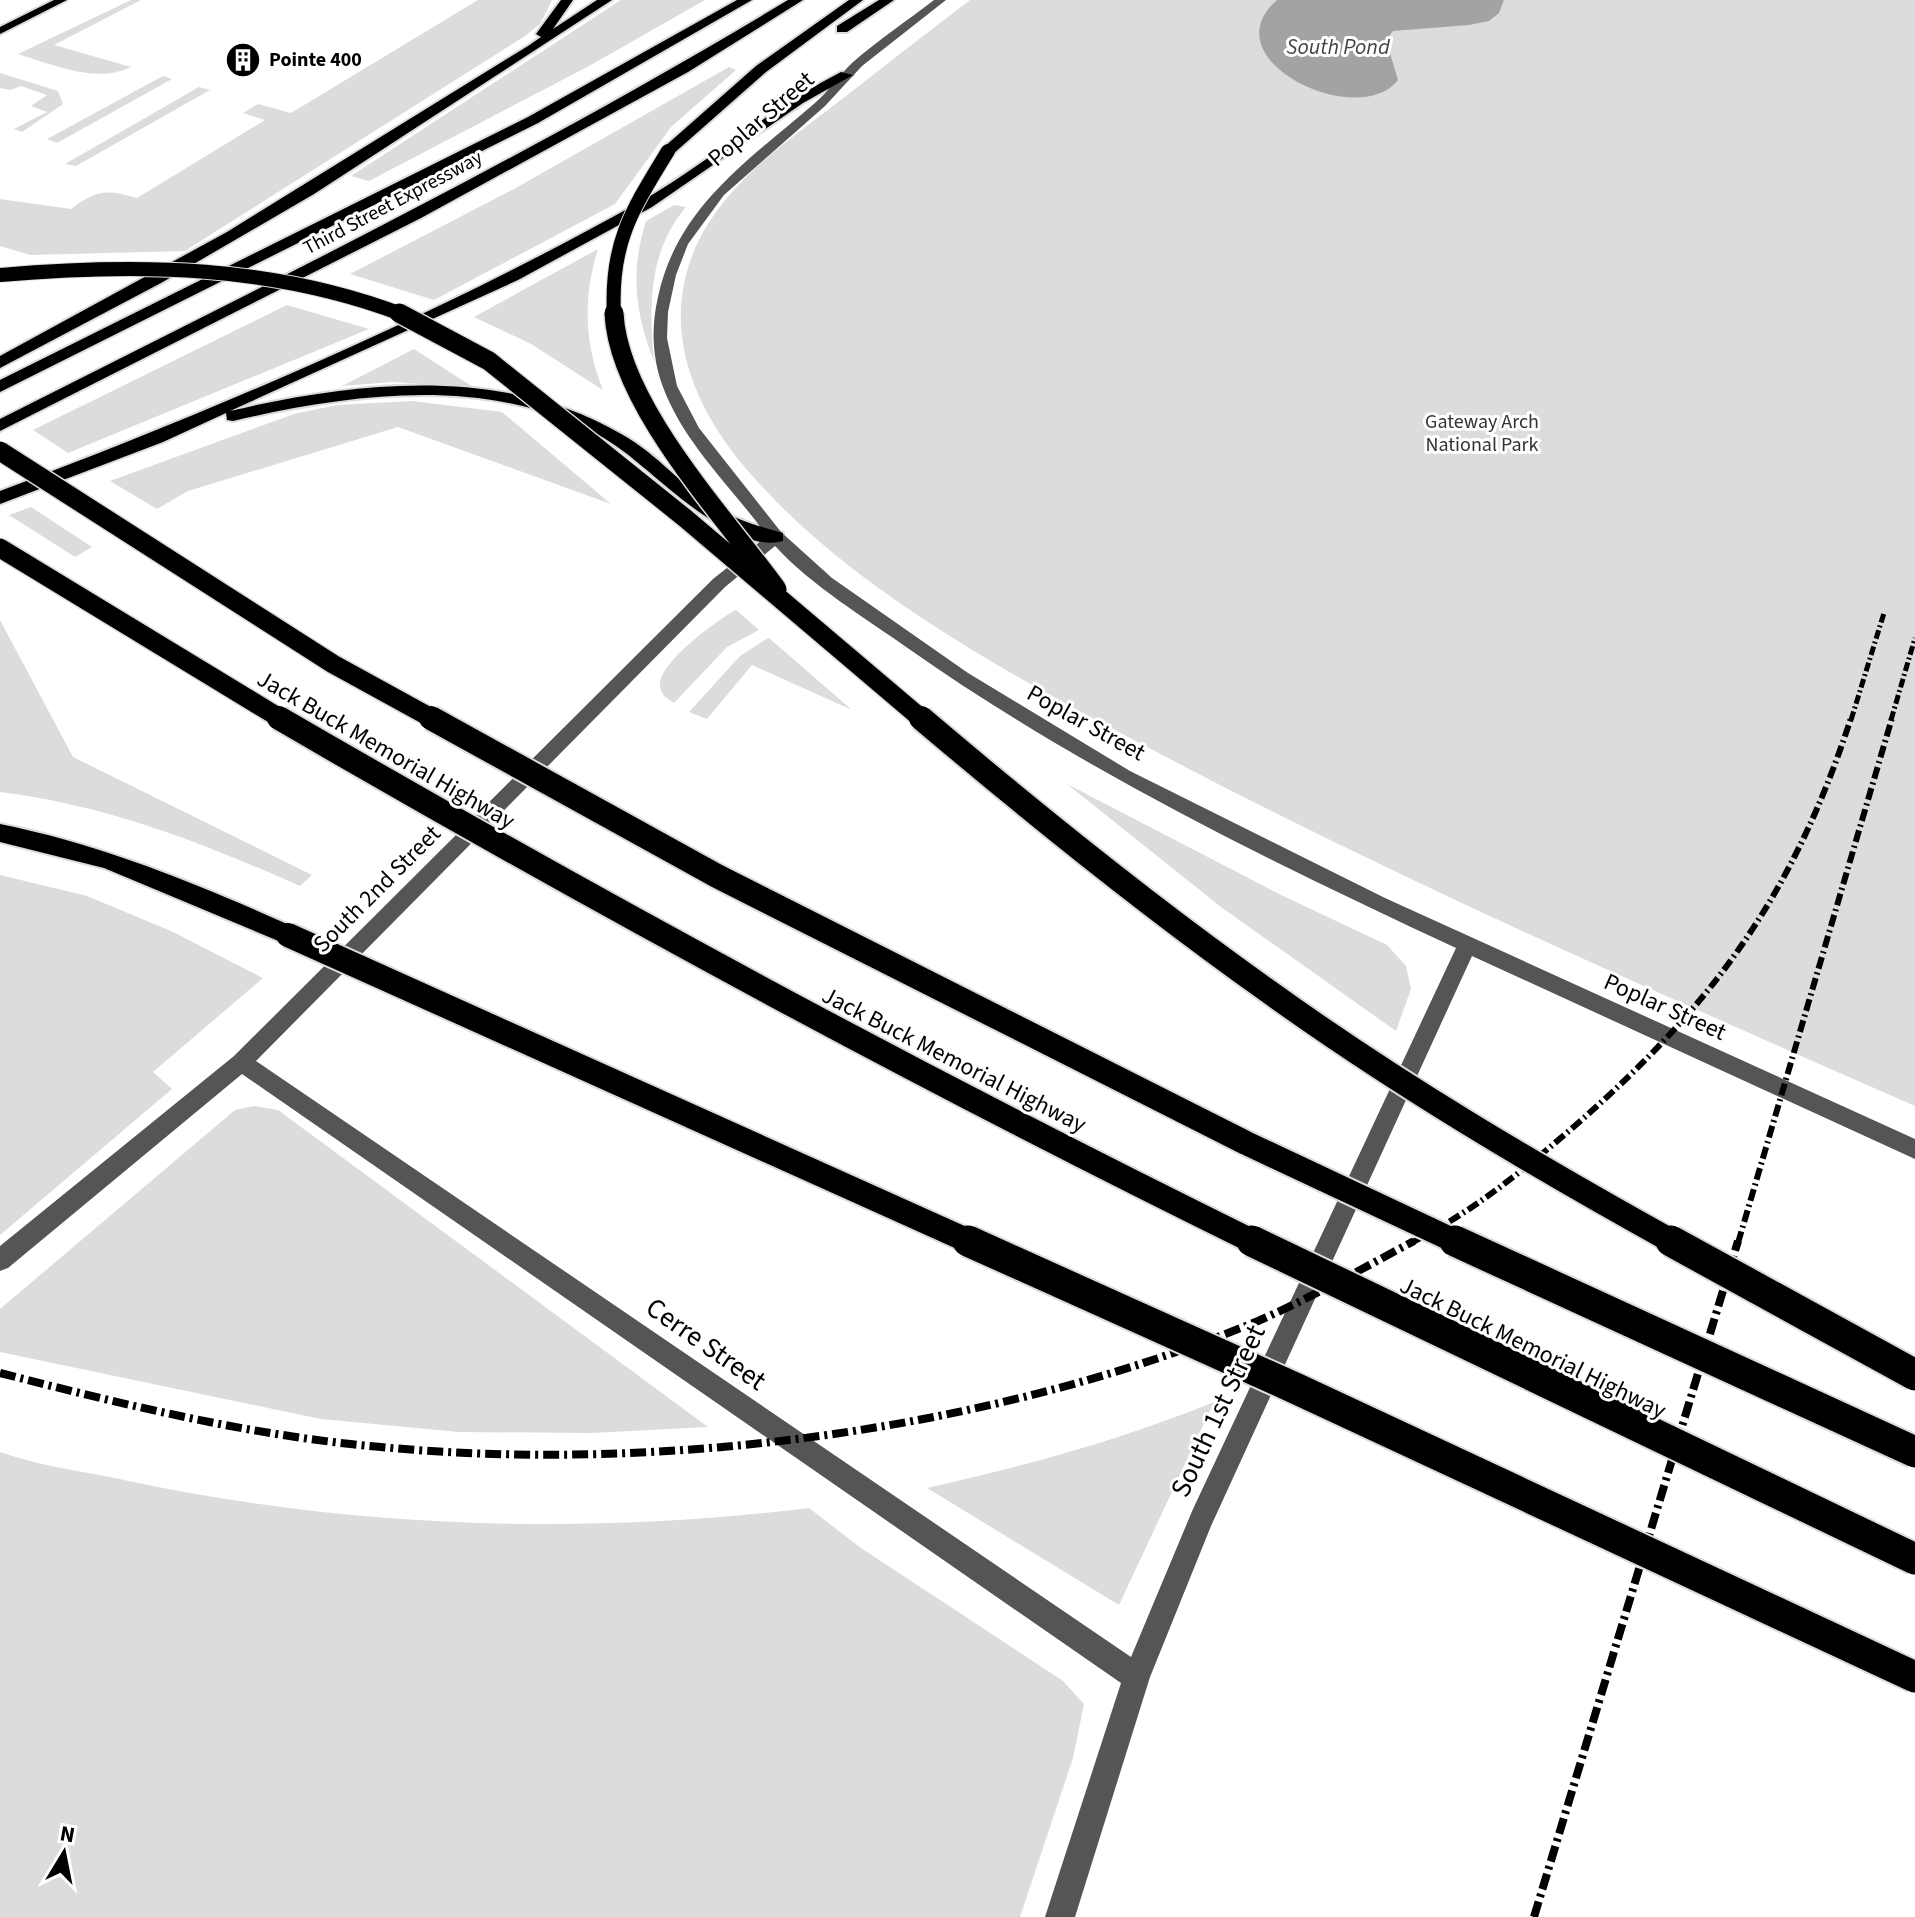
<svg xmlns="http://www.w3.org/2000/svg" width="1915" height="1917" viewBox="0 0 1915 1917" font-family="'Source Sans 3',sans-serif">
  <style>
    .green { fill: #dcdcdc }
    .water { fill: #a3a3a3 }
    .lines { fill: none; stroke-linecap: round; stroke-linejoin: round }
    .major-casing { stroke: #dbdbdb; stroke-width: 4 }
    .highway-casing { stroke: #dbdbdb; stroke-width: 4 }
    .minor { fill: #555; fill-rule: evenodd }
    .major { fill: #000; fill-rule: evenodd }
    .highway { fill: #000; fill-rule: evenodd }
    .rail-far2 { stroke: #000; stroke-width: 5; stroke-dasharray: 9 3 2 3; stroke-linecap: butt }
    .rail-far1 { stroke: #000; stroke-width: 6; stroke-dasharray: 12 4 2 4; stroke-linecap: butt }
    .rail { stroke: #000; stroke-width: 8; stroke-dasharray: 16 5 3 5; stroke-linecap: butt }
    .highway-bridge-far3-casing { stroke: #dbdbdb; stroke-width: 16; stroke-linecap: butt }
    .highway-bridge-far2-casing { stroke: #dbdbdb; stroke-width: 22; stroke-linecap: butt }
    .highway-bridge-far1-casing { stroke: #dbdbdb; stroke-width: 28; stroke-linecap: butt }
    .highway-bridge-casing { stroke: #dbdbdb; stroke-width: 35; stroke-linecap: butt }
    .highway-bridge-far3 { stroke: #000; stroke-width: 14 }
    .highway-bridge-far2 { stroke: #000; stroke-width: 19 }
    .highway-bridge-far1 { stroke: #000; stroke-width: 24 }
    .highway-bridge { stroke: #000; stroke-width: 31 }
    .labels { text-anchor: middle; dominant-baseline: central; stroke-width: 6; stroke-linejoin: round; paint-order: stroke }
    .far-poi-label { font-size: 20px; font-weight: bold; fill: #000; stroke: #fff; text-anchor: start }
    .far-street-label { font-size: 20px; fill: #000; stroke: #fff }
    .far-park-label { font-size: 20px; fill: #333; stroke: #fff }
    .far-water-label { font-size: 22px; font-style: italic; fill: #444; stroke: #fff }
    .street-label { font-size: 24px; fill: #000; stroke: #fff }
    .near-street-label { font-size: 28px; fill: #000; stroke: #fff }
  </style>
  <rect width="100%" height="100%" fill="#fff"/>
  <!-- green -->
  <g class="green">
    <path d="M131,0H141L54,45L131,67C96,84 54,65 18,54Z"/>
    <path d="M478,0H552L540,24L525,36L185,251L30,255L0,246V199L71,209C96,190 107,189 137,198L265,120L243,113L258,104L291,113Z"/>
    <path d="M621,0H705L589,66L369,181L351,176Z"/>
    <path d="M970,0H1915V1106C1658,993 1400,881 1151,749C1012,676 845,587 743,465C699,412 668,345 686,275C707,193 783,145 846,96C887,64 928,32 970,0Z"/>
    <path d="M729,67L736,70L671,127L615,204L434,300L350,274L514,189Z"/>
    <path d="M0,73L58,91L63,104L22,132L14,129L47,112L31,106L47,95L21,86L10,90L0,88Z"/>
    <path d="M163,76L172,79L57,143L47,139Z"/>
    <path d="M199,87L210,90L76,166L65,164Z"/>
    <path d="M674,205L686,207C648,252 649,306 654,361C635,313 630,271 646,221Z"/>
    <path d="M598,249C583,298 584,342 603,390L531,344L474,317Z"/>
    <path d="M287,305L369,329L68,453L33,430Z"/>
    <path d="M414,349L473,387L392,382L342,386Z"/>
    <path d="M412,401L502,412L611,504L398,427L188,491L157,509L110,481L294,414L337,405Z"/>
    <path d="M31,507L92,547L75,557L9,515Z"/>
    <path d="M736,610L759,630L727,647L674,703C666,698 660,694 660,684C661,661 717,620 736,610Z"/>
    <path d="M0,620L73,757L312,875L300,886C203,843 106,805 0,792Z"/>
    <path d="M768,638H769L852,710L752,665L707,719L689,712L740,656Z"/>
    <path d="M1067,784L1279,894L1387,945L1406,966L1411,989L1396,1031L1221,907Z"/>
    <path d="M0,875L87,896L171,931L263,978L153,1072L172,1089L0,1235Z"/>
    <path d="M254,1106L278,1110L708,1427L591,1433L459,1432L321,1419L0,1352V1309L235,1110Z"/>
    <path d="M1214,1402L1119,1605L927,1488C1026,1466 1120,1440 1214,1402Z"/>
    <path d="M0,1452C39,1466 83,1471 124,1480C347,1528 582,1536 809,1508L861,1548L1063,1681L1084,1704L1073,1758L1020,1917H0Z"/>
  </g>
  <!-- water -->
  <path class="water" d="M1277,0H1504L1499,13L1489,21L1469,25L1393,31L1386,40L1398,80C1359,131 1208,60 1277,0Z"/>
  <g class="lines">
    <!-- major casing -->
    <g class="major-casing">
      <path id="major" d="M54,0H67L0,34V27Z"/>
    </g>
    <!-- highway casing -->
    <g class="highway-casing">
      <g id="highway">
        <path d="M561,0H573L553,29L597,0H612L314,194L161,283L0,368V356L227,232L528,46L541,37L536,34Z"/>
        <path d="M737,0H752L538,123L0,392V380L528,117Z"/>
        <path d="M788,0H803L688,72L421,218L0,431V419C266,285 533,154 788,0Z"/>
        <path d="M849,0H863L766,72L673,154H663V148L756,66Z"/>
        <path d="M879,0H894L847,32H837V26Z"/>
        <path d="M841,72L853,75L803,103L652,207L518,280L230,411C357,381 505,365 623,435C657,454 682,486 715,507C736,520 758,526 783,533V541C733,555 659,477 623,451C607,439 588,428 569,421C464,378 340,396 233,421L227,420L226,413L163,442L0,504V491C215,410 438,315 638,203C708,163 769,109 841,72Z"/>
        <path d="M0,824C104,845 200,885 296,928L300,935L296,942L288,945L104,868L0,842Z"/>
      </g>
    </g>
    <!-- minor -->
    <path class="minor" d="M934,0H946L862,66L825,106L724,195L688,244L676,275L668,312L667,338L677,386L699,428L781,532L832,578L968,673L1130,771L1385,898L1915,1139V1159L1472,956L1211,1526L1150,1677L1075,1917H1045L1121,1683L242,1074L8,1268L0,1271V1246L234,1056L713,579L767,536C732,487 684,444 663,387C652,358 651,327 658,297C677,207 749,160 815,103C829,91 839,75 852,63C878,40 907,21 934,0ZM775,546C813,587 864,617 909,649C1080,769 1267,860 1456,948L1193,1509L1131,1657L256,1061L725,587Z"/>
    <!-- major -->
    <use href="#major" class="major"/>
    <!-- highway -->
    <use href="#highway" class="highway"/>
    <!-- rail-far2 -->
    <g class="rail-far2">
      <path d="M1851,720L1884,613"/>
      <path d="M1891,720L1915,638"/>
    </g>
    <!-- rail-far1 -->
    <g class="rail-far1">
      <path d="M1411,1243C1474,1211 1524,1170 1577,1124C1715,1003 1794,893 1851,718"/>
      <path d="M1738,1243L1892,718"/>
    </g>
    <!-- rail -->
    <g class="rail">
      <path d="M0,1373C125,1405 252,1436 381,1447C664,1474 994,1430 1258,1321C1311,1298 1363,1268 1414,1241"/>
      <path d="M1534,1917L1738,1241"/>
    </g>
    <!-- highway-bridge-far3 casing -->
    <g class="highway-bridge-far3-casing">
      <g id="highway-bridge-far3">
        <path d="M0,275C139,263 273,265 404,315"/>
        <path d="M614,315C610,243 632,210 668,151"/>
      </g>
    </g>
    <!-- highway-bridge-far2 casing -->
    <g class="highway-bridge-far2-casing">
      <g id="highway-bridge-far2">
        <path d="M399,313L489,361L685,518L923,720"/>
        <path d="M614,313C618,404 724,516 777,589"/>
        <path d="M0,451L333,664L435,720"/>
        <path d="M0,548L283,720"/>
      </g>
    </g>
    <!-- highway-bridge-far1 casing -->
    <g class="highway-bridge-far1-casing">
      <g id="highway-bridge-far1">
        <path d="M279,718C599,904 924,1080 1256,1243"/>
        <path d="M431,718L717,876L1246,1143L1459,1243"/>
        <path d="M921,718C1033,813 1148,906 1268,991C1397,1084 1536,1166 1675,1243"/>
        <path d="M288,935L973,1243"/>
      </g>
    </g>
    <!-- highway-bridge casing -->
    <g class="highway-bridge-casing">
      <g id="highway-bridge">
        <path d="M968,1241L1297,1389L1915,1677"/>
        <path d="M1252,1241L1915,1559"/>
        <path d="M1455,1241L1915,1452"/>
        <path d="M1671,1241L1915,1375"/>
      </g>
    </g>
    <!-- highway-bridge-far3 -->
    <use href="#highway-bridge-far3" class="highway-bridge-far3"/>
    <!-- highway-bridge-far2 -->
    <use href="#highway-bridge-far2" class="highway-bridge-far2"/>
    <!-- highway-bridge-far1 -->
    <use href="#highway-bridge-far1" class="highway-bridge-far1"/>
    <!-- highway-bridge -->
    <use href="#highway-bridge" class="highway-bridge"/>
  </g>
  <!-- icons -->
  <defs>
    <g id="building-disc" transform="scale(1.8)"><circle r="9.5" fill="#000" stroke="#fff"/><path d="M-4-6H4V6H1V3H-1V6H-4ZM-2.5-4.3h1.7v1.8h-1.7ZM.8-4.3h1.7v1.8H.8ZM-2.5-1h1.7V.8h-1.7ZM.8-1h1.7V.8H.8Z" fill="#fff"/></g>
  </defs>
  <g fill-rule="evenodd">
    <use href="#building-disc" x="243" y="60"/>
  </g>
  <g class="labels">
    <!-- far-poi labels -->
    <g class="far-poi-label">
      <text x="269" y="60">Pointe 400</text>
    </g>
    <!-- far-street labels -->
    <g class="far-street-label">
      <text transform="translate(393 203) rotate(-28)">Third Street Expressway</text>
    </g>
    <!-- far-park labels -->
    <g class="far-park-label">
      <text x="1482" y="422">Gateway Arch<tspan x="1482" dy="23">National Park</tspan></text>
    </g>
    <!-- far-water labels -->
    <g class="far-water-label">
      <text x="1338" y="47">South Pond</text>
    </g>
    <!-- street labels -->
    <g class="street-label">
      <text transform="translate(761 119) rotate(-41)">Poplar Street</text>
      <text transform="translate(1086 723) rotate(29)">Poplar Street</text>
      <text transform="translate(386 750) rotate(30)">Jack Buck Memorial Highway</text>
      <text transform="translate(377 889) rotate(-45)">South 2nd Street</text>
      <text transform="translate(1665 1007) rotate(24)">Poplar Street</text>
      <text transform="translate(954 1060) rotate(27)">Jack Buck Memorial Highway</text>
      <text transform="translate(1533 1348) rotate(26)">Jack Buck Memorial Highway</text>
    </g>
    <!-- near-street labels -->
    <g class="near-street-label">
      <text transform="translate(706 1344) rotate(35)">Cerre Street</text>
      <text transform="translate(1218 1411) rotate(-65)">South 1st Street</text>
    </g>
  </g>
  <!-- north arrow -->
  <g transform="translate(64 1853) rotate(10)" stroke="#ffffff" stroke-width="6" paint-order="stroke">
  <path d="M0-6L14 30L0 20L-14 30Z" fill="#000000"/>
  <text y="-12" font-size="22" font-weight="bold" text-anchor="middle" fill="#000000">N</text>
  </g>
</svg>
